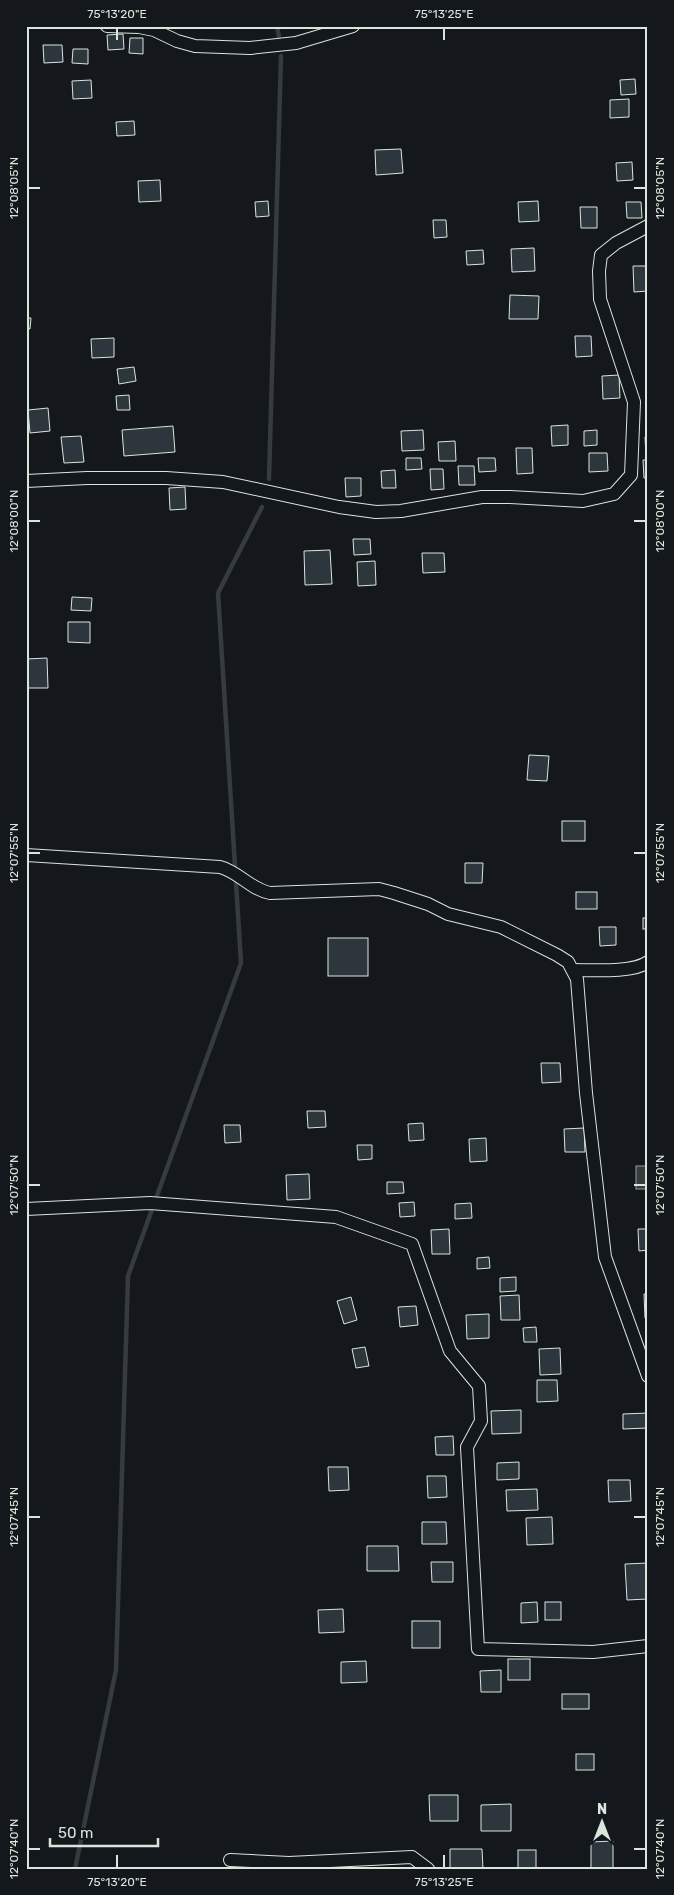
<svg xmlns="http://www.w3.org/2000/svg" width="674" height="1895" viewBox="0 0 674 1895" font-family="Rubik,sans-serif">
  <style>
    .water { fill: #363b3e; stroke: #939e99 }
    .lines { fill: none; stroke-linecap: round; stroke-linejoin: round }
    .stream { stroke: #363b3e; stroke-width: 4.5 }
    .building { fill: #2c363c; stroke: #d8e6dc }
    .street-casing { stroke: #d8e6dc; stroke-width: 14 }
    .street { stroke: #14181c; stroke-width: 12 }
    .ticks { fill: none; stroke: #d8e6dc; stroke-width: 2 }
    .neatline { fill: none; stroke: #d8e6dc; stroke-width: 2 }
    .ticks-label { font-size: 12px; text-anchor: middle; fill: #d8e6dc }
  </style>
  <rect width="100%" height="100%" fill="#14181c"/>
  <!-- water -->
  <rect class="water" x="636" y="1166" width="12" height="23"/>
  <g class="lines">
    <!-- stream -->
    <g class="stream">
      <path d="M277,26L279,37"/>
      <path d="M269,479L281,56"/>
      <path d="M75,1869L116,1670L128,1276L241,963L218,593L262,507"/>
    </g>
  </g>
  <!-- building -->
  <g class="building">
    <path d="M123,34L124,49L108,50L107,35Z"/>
    <path d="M130,38H143V54L129,53Z"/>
    <path d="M43,45H62L63,62L44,63Z"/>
    <path d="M73,49H88V64L72,63Z"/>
    <path d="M635,79L636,94L621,95L620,80Z"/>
    <path d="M91,80L92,98L73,99L72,81Z"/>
    <path d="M629,99V117L610,118V100Z"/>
    <path d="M134,121L135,135L117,136L116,122Z"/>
    <path d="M401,149L403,173L376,175L375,150Z"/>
    <path d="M632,162L633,180L617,181L616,163Z"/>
    <path d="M160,180L161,201L139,202L138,181Z"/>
    <path d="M268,201L269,216L256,217L255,202Z"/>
    <path d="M538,201L539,221L519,222L518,202Z"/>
    <path d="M626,202H641L642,218H627Z"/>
    <path d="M580,207H597V228H581Z"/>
    <path d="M433,220H446L447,237L434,238Z"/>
    <path d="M534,248L535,271L512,272L511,249Z"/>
    <path d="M483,250L484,264L467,265L466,251Z"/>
    <path d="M633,266H648V291L634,292Z"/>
    <path d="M510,295L539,296L538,319H509Z"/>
    <path d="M26,318H31L30,329L26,328Z"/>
    <path d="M575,336H591L592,356L576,357Z"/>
    <path d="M114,338V357L92,358L91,339Z"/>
    <path d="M134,367L136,381L119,384L117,369Z"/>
    <path d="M619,375L620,398L603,399L602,376Z"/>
    <path d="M129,395L130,410H117L116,396Z"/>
    <path d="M48,408L50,431L30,433L28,410Z"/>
    <path d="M568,425V445L552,446L551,426Z"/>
    <path d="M173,426L175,452L124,456L122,430Z"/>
    <path d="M423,430L424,450L402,451L401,431Z"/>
    <path d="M597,430V445L584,446V431Z"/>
    <path d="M81,436L84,462L64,463L61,437Z"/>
    <path d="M645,437H648V456L646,457Z"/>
    <path d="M455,441L456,461H439L438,442Z"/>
    <path d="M516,448H532L533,473L517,474Z"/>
    <path d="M589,453H607L608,471L589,472Z"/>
    <path d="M406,458H421L422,469L406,470Z"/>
    <path d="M478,458H495L496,471L479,472Z"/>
    <path d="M643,460H648V478H644Z"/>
    <path d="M458,466H474L475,485H459Z"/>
    <path d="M430,469H443L444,489L431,490Z"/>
    <path d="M395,470L396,488H382L381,471Z"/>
    <path d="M345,478H361V496L346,497Z"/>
    <path d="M185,487L186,509L170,510L169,488Z"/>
    <path d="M353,539H370L371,554L354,555Z"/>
    <path d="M330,550L332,584L305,585L304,551Z"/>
    <path d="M422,553H444L445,572L423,573Z"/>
    <path d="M375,561L376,585L358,586L357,562Z"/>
    <path d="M72,597L92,598L91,611L71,610Z"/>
    <path d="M68,622H90V643L68,642Z"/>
    <path d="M47,658L48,688H26V659Z"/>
    <path d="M529,755L549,756L547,781L527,780Z"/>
    <rect x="562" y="821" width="23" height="20"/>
    <path d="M465,863H483L482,883H465Z"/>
    <rect x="576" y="892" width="21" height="17"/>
    <rect x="643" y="918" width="5" height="11"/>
    <path d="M599,927H616V945L600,946Z"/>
    <rect x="328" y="938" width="40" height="38"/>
    <path d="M541,1063H560L561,1082L542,1083Z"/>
    <path d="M307,1111H325L326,1127L308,1128Z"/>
    <path d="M423,1123L424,1140L409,1141L408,1124Z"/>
    <path d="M224,1125H240L241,1142L225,1143Z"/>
    <path d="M584,1128L585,1152H565L564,1129Z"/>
    <path d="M486,1138L487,1161L470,1162L469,1139Z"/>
    <path d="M357,1145H372V1159L358,1160Z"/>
    <path d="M309,1174L310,1199L287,1200L286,1175Z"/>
    <path d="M387,1182H403L404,1193L387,1194Z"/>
    <path d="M414,1202L415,1216L400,1217L399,1203Z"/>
    <path d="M471,1203L472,1218L455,1219V1204Z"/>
    <path d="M449,1229L450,1254H432L431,1230Z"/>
    <path d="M638,1229H648V1250L639,1251Z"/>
    <path d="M489,1257L490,1268L477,1269V1258Z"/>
    <path d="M516,1277V1291L500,1292V1278Z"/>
    <path d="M644,1294H648V1318H645Z"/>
    <path d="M519,1295L520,1320H501L500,1296Z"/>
    <path d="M351,1297L357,1320L344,1324L337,1301Z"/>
    <path d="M416,1306L418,1325L400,1327L398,1307Z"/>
    <path d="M489,1314V1338L467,1339L466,1315Z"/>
    <path d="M536,1327L537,1342H524L523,1328Z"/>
    <path d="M365,1347L369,1366L356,1368L352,1349Z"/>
    <path d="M560,1348L561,1374L540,1375L539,1349Z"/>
    <path d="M537,1380H557L558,1401L537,1402Z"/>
    <path d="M521,1410V1433L492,1434L491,1411Z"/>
    <path d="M648,1413V1428L623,1429V1414Z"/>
    <path d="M453,1436L454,1455H436L435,1437Z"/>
    <path d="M519,1462V1479L497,1480V1463Z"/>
    <path d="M328,1467H348L349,1490L329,1491Z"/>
    <path d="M427,1476H446L447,1497L428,1498Z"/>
    <path d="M608,1480H630L631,1501L609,1502Z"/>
    <path d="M537,1489L538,1510L507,1511L506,1490Z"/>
    <path d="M552,1517L553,1544L527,1545L526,1518Z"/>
    <path d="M422,1522H446L447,1544H422Z"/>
    <path d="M367,1546H398L399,1571H367Z"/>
    <path d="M431,1562H453V1582H432Z"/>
    <path d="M648,1563V1599L627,1600L625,1564Z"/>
    <path d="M537,1602L538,1622L521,1623V1603Z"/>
    <rect x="545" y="1602" width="16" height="18"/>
    <path d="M343,1609L344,1632L319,1633L318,1610Z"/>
    <rect x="412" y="1621" width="28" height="27"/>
    <rect x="508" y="1659" width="22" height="21"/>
    <path d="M366,1661L367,1682L341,1683V1662Z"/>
    <path d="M501,1670V1692H481L480,1671Z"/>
    <path d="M646,1674H648V1701H647Z"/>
    <rect x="562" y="1694" width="27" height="15"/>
    <rect x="576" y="1754" width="18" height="16"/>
    <path d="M429,1795H458V1821H430Z"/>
    <path d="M511,1804V1831H481V1805Z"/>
    <path d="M613,1841V1868H591V1842Z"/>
    <path d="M450,1849H482L483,1869H450Z"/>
    <rect x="518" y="1850" width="18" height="18"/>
  </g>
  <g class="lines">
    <!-- street casing -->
    <g class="street-casing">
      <g id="street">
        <path d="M107,26L139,27L154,30L177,41L195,46L250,48L296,43L353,26"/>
        <path d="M26,481L87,478H166L223,482L339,507L376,512L401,511L482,497H510L583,501L614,494L631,475L634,402L600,299L599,271L601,255L616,243L648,226"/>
        <path d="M26,855L220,867C239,872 250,889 270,893L379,889L394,893L428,904L448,914L501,927L557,955L568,962L577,979L586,1093L605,1257L648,1376"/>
        <path d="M573,970C592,970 633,973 648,962"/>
        <path d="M26,1209L150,1203L336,1217L412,1244L450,1351L479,1386L481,1421L467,1447L478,1649L593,1652L648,1646"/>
        <path d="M230,1860L289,1863L412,1857L428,1869"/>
      </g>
    </g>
    <!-- street -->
    <use href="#street" class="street"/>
  </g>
  <!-- ticks -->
  <path class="ticks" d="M117,28V40M444,28V40M28,188H40M634,188H646M28,521H40M634,521H646M28,853H40M634,853H646M28,1185H40M634,1185H646M28,1517H40M634,1517H646M28,1849H40M634,1849H646M117,1855V1868M444,1855V1868"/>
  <!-- border -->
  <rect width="674" height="1895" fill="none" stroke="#14181c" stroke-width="55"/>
  <!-- north arrow -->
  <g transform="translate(602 1822)" stroke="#14181c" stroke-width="4" paint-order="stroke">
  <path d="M0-4L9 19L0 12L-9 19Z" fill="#d8e6dc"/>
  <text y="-8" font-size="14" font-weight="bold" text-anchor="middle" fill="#d8e6dc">N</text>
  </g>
  <!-- scale -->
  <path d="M50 1838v8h108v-8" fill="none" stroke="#d8e6dc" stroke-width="2.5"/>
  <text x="58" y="1838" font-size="15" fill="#d8e6dc" stroke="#14181c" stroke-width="4" paint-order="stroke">50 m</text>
  <rect x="28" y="28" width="618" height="1840" class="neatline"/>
  <g class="ticks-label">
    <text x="117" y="18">75°13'20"E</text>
    <text x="444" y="18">75°13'25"E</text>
    <text transform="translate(14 188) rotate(-90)" y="4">12°08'05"N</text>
    <text transform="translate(660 188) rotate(-90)" y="4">12°08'05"N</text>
    <text transform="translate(14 521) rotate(-90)" y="4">12°08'00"N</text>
    <text transform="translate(660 521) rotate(-90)" y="4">12°08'00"N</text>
    <text transform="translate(14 853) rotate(-90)" y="4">12°07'55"N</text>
    <text transform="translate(660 853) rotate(-90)" y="4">12°07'55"N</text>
    <text transform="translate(14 1185) rotate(-90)" y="4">12°07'50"N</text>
    <text transform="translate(660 1185) rotate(-90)" y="4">12°07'50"N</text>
    <text transform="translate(14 1517) rotate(-90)" y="4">12°07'45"N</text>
    <text transform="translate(660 1517) rotate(-90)" y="4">12°07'45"N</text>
    <text transform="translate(14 1849) rotate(-90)" y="4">12°07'40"N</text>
    <text transform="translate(660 1849) rotate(-90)" y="4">12°07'40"N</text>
    <text x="117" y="1886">75°13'20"E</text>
    <text x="444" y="1886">75°13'25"E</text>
  </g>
</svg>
